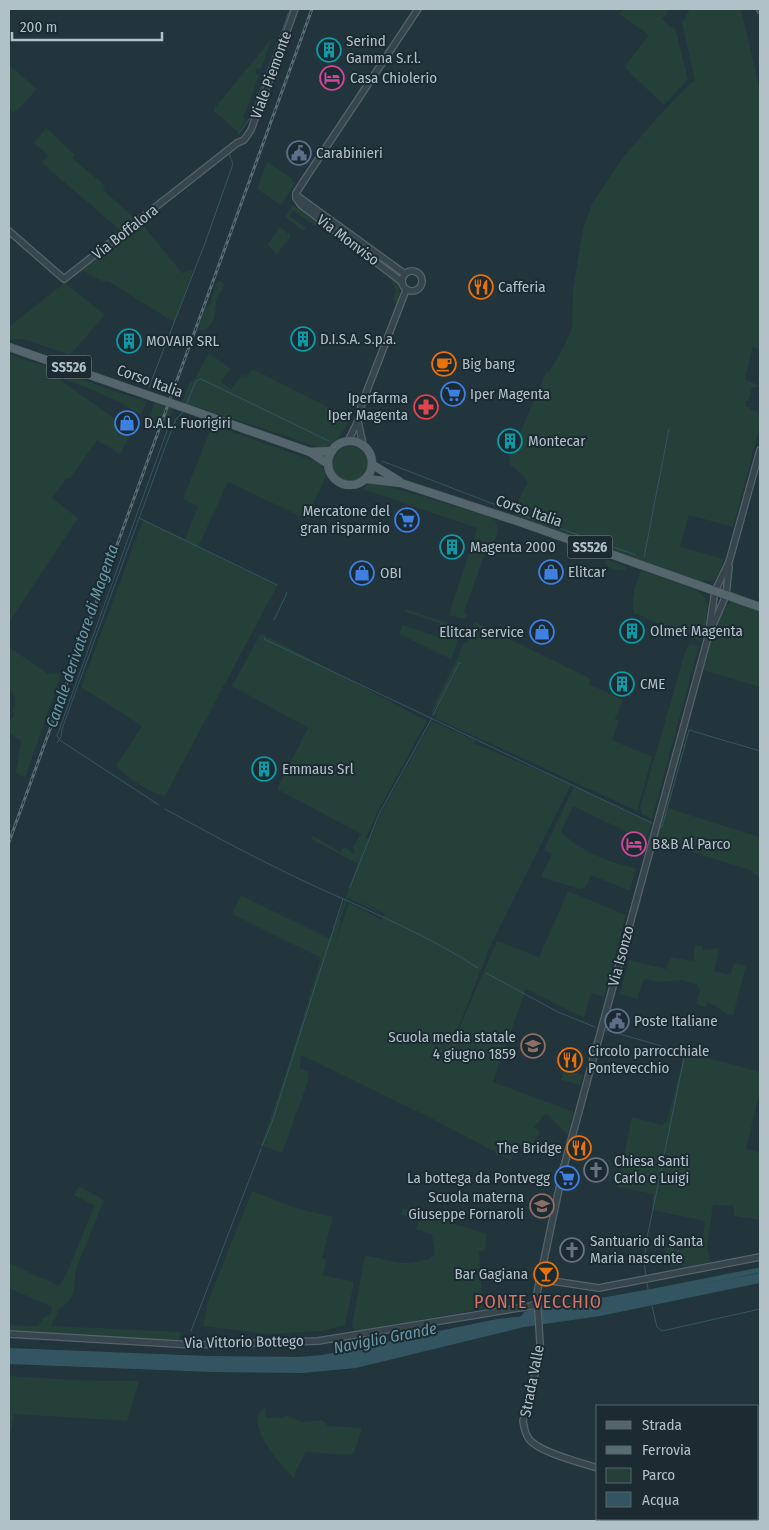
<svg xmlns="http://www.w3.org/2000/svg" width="769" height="1530" viewBox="0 0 769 1530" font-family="'Fira Sans Condensed',sans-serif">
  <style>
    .green { fill: #253f39; fill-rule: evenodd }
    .water { fill: #335562 }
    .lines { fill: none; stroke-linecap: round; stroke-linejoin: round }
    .stream { stroke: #335562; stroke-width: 1 }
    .canal { stroke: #335562; stroke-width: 5 }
    .minor-casing { stroke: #54646a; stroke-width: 8 }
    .major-casing { stroke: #425258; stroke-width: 9 }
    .minor { stroke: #36464c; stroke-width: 5.5 }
    .major { stroke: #54666c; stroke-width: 8 }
    .rail-casing { stroke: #586c73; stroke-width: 3 }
    .rail { stroke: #1b2b31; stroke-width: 1; stroke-dasharray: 4; stroke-linecap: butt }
    .major-bridge-casing { stroke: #425258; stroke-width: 9; stroke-linecap: butt }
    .major-bridge { stroke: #54666c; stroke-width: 8 }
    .labels { text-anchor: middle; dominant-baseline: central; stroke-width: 4; stroke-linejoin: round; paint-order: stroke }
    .shield { fill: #1b2b31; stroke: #84949b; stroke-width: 1 }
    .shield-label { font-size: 14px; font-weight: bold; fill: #b1c1c8 }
    .poi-label { font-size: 15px; fill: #b1c1c8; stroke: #1b2b31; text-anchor: start }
    .street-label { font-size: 15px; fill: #b1c1c8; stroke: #1b2b31 }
    .water-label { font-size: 16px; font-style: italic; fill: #6998a8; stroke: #1b2b31 }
    .quarter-label { font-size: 18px; letter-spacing: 1px; fill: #d97265; stroke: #1b2b31 }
  </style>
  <rect width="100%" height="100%" fill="#22353c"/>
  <!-- green -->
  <g class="green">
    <path d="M623,9H668L669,10L662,19L671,27L675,28L688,79L664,105L626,69L625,66L649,35L619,14Z"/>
    <path d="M690,9H741L760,90V350L753,347L745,379L760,386L752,388L748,401H745L746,407H749L750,409L760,413V426L733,527L689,515L680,547L724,559C721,568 719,577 711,582L704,580L702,583L512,515L527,483L524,476L510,465L509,458L546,373L549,371L563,349L572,328L573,289L583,229L592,204L624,156L665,109L691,83L695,81L682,23Z"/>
    <path d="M272,38L261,69L257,68L255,73L259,75L243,118L246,120L238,132L213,110Z"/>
    <path d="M9,65L37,89L17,111L16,110L14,113L9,108Z"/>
    <path d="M46,128L75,155L72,158L103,184L105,187L103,190L135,218L120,230L42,163L48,155L34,143Z"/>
    <path d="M267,162L293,179L292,181L295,183L281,205L257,189Z"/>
    <path d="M293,206L296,207L319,224L315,226L293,210L289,216L306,228L304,231L285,217Z"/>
    <path d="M142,224L182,273L191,270L193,271L174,322L108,281H102L83,271L65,283L105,315L70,355L23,339H10L9,337L10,326L127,233Z"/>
    <path d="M280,227L291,236L277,254L267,245Z"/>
    <path d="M388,275L399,285L400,293L397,302L393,300L396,290Z"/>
    <path d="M217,281L222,282L224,285L222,291C209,301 224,318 203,331L198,330L204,311L210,304Z"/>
    <path d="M209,353L231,369L221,382L231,389L243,374L246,377L253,369L350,418C344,432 336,445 321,448L182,402L190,381L193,382Z"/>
    <path d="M9,354L147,402L141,414C134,413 128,406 121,403C100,393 78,383 56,377L132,431L120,454L97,440L70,479L67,478L52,498L78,518L9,622Z"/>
    <path d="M155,402L173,409L166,424L156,420L154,424L148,422Z"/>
    <path d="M212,425L318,462L324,470L326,476L306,519L228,482L198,547L277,586L165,796C150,794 127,777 116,766L142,726L81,687L143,520L185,539L198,506L183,499Z"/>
    <circle cx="350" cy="464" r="18"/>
    <path d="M377,483L492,517C503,527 495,540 490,551L486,550L464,612L468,614L465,619L449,615L477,528L362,489L368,484Z"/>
    <path d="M606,559L625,566L626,570C619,572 608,568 604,563Z"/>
    <path d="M641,570L698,591C700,594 704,595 706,600C710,612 704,629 701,642L634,613C630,597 636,585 641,570Z"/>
    <path d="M731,602L760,611V687L702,670C707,655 716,607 731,602Z"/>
    <path d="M406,609L451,624L454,626L453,628L450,630L439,627L440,623L405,612Z"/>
    <path d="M475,622L591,679L589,684L623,700L615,719L619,721L612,740L652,757L637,811L435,718L437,713L434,717V715L458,666L461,663L459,662L432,715L433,707L458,657L463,643H467Z"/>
    <path d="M402,625L449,640L450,637L456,639L458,642L451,659L399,634Z"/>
    <path d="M261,633L427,721L377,813L366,838L370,839L380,815L432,721L474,740L476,743L471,742L571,784L491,944L450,1049L497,941L539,957L568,891L626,915L604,997L591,993L584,1018L526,989L493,1082L574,1112L568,1135L546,1113L534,1127L540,1132L528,1151L518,1145L511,1161L500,1155L497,1157L495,1152L427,1116L301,1055L300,1068L308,1071V1081L282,1153L261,1145L284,1079L321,958L232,914L241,895L330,939L358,864L311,839L313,836L341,852V849L346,847L352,853L355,852L353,848L360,835H363L277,789L308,728L232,686ZM348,898L384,915L358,899L385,914L382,920L349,903L334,946L341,923L340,920Z"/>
    <path d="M690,644L699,646L652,819L642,814L640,808L686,649Z"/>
    <path d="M9,647L48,674H61L25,778L16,772L21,741L9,733V723L15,714L12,712C21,695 10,695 9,683C7,671 9,659 9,647Z"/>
    <path d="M574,786L652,822L646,841L573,806L561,832C582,852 607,862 636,868L630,891L591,875L586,887L579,889L541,877L552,854L544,850Z"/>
    <path d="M671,789H672L667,808L760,837V878L750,870L656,841Z"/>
    <path d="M695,946H702L703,950L719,948L714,971L730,975L734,963L746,966L733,1016C722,1013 718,1006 707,1002L706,1007L696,1004L700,990L698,985L682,980L660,982L644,979L637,999L620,994L629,960L666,969L671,957L693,961Z"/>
    <path d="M685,1052L760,1072V1095H759L746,1149L760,1152V1220L734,1216L733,1206L713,1205L707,1248L711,1265L684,1271L683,1265L670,1267L669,1262H667L665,1249L670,1246L677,1250L683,1249L687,1243H702L705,1221L652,1210L653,1194L617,1187L632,1117L662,1125L667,1121Z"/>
    <path d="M564,1069L583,1075L580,1085L561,1080Z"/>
    <path d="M79,1186L104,1200L76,1269L74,1291L68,1302L59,1309L51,1326L181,1332L179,1341L9,1331V1325L38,1326L43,1318L50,1315L52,1307L9,1288V1263L59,1286C74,1262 82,1232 95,1206L74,1195Z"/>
    <path d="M252,1191L296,1208L333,1217L322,1258L326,1260L323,1275L354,1282L345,1325L323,1331L268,1334L203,1326L208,1301Z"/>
    <path d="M403,1208L487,1234L485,1250L477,1252L479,1253L483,1309L354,1331L352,1325L365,1256C379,1257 392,1263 406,1263C414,1263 422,1260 430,1259V1257L435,1256L432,1235L416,1229L418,1220L401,1215Z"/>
    <path d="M9,1376L73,1380L139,1381L127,1421L14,1414L9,1442Z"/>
    <path d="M266,1408L265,1415L267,1418H282L286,1415L302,1422L322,1420L328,1426L362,1428L354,1453L348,1455L306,1452L296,1471L294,1478C282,1467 254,1435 258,1416C258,1414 260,1411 262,1409Z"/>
  </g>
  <!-- water -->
  <path class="water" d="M760,1273V1283L600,1316L524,1327L356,1368L302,1373L213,1372L9,1364V1348L208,1356L298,1357L323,1355L497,1319L516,1317L598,1303Z"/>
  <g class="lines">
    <!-- stream -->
    <g class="stream">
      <path d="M239,133L250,118L290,9"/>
      <path d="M149,387L205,243L233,164L229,154"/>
      <path d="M186,405L196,381L201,379L329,441"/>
      <path d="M382,461L509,510"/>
      <path d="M516,513L636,555"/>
      <path d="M139,518L277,585"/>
      <path d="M644,557L669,429"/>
      <path d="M274,620L287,593L286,592"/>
      <path d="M265,638L264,639L652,823"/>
      <path d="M433,715L459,663H461"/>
      <path d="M57,743L61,737L62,729L167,442L176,419L184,411"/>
      <path d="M159,805L61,741L57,736L168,428"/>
      <path d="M165,809C216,837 268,865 321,889C374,913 429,936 478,968"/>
      <path d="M660,827H662L689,730L760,751"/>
      <path d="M350,887L379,814L432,718"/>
      <path d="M486,973L558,1012L595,1027"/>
      <path d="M606,1030L679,1051L683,1055L684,1058L646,1243L644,1262L646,1276"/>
      <path d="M262,1146L272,1122L343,899"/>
      <path d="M647,1283L649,1295"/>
      <path d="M652,1306L657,1327L662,1331L760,1309"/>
      <path d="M191,1331L261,1149"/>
    </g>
    <!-- canal -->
    <path class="canal" d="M522,1320L526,1314L535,1312L649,1292L760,1270"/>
    <!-- minor casing -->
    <g class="minor-casing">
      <g id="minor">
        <path d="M760,9V10"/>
        <path d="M296,195L405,274"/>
        <path d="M9,231L64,279L237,143L244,140L251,130L295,9"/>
        <circle cx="412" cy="281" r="10"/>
        <path d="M402,282L301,205L296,198V193L309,173L418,9"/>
        <path d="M358,421L363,445"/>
        <path d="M348,441L358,421L361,406L406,290"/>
        <path d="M713,625L726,595L729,567"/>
        <path d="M539,1279L599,1288L760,1257"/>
        <path d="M9,1334L194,1345L318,1341L531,1306L537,1303"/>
        <path d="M598,1468C582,1463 538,1452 529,1439C525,1434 524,1427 523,1421L539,1358L540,1343L537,1293L563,1170L708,637L715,591L729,562L760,450"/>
        <path d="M753,1519L760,1521"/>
      </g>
    </g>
    <!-- major casing -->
    <g class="major-casing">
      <g id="major">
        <path d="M9,347L130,389"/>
        <path d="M188,409L310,452L328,464"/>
        <circle cx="350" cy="463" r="22"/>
        <path d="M310,452L332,451"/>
        <path d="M373,465L399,481"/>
        <path d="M367,479L401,483L517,521L760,607"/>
      </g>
    </g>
    <!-- minor -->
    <use href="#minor" class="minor"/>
    <!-- major -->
    <use href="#major" class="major"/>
    <!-- rail casing -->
    <g class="rail-casing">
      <path id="rail" d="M9,842L312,9"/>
    </g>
    <!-- rail -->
    <use href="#rail" class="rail"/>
    <!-- major-bridge casing -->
    <g class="major-bridge-casing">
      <path id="major-bridge" d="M130,389L188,409"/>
    </g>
    <!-- major-bridge -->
    <use href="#major-bridge" class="major-bridge"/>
  </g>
  <!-- icons -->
  <defs>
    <g id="building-ring" transform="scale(1.25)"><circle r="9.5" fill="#1b2b31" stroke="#0f9aa8" stroke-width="1.5"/><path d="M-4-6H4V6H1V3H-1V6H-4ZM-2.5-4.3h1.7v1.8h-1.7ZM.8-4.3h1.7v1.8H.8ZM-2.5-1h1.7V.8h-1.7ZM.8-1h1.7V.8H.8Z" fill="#0f9aa8"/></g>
    <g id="hotel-ring" transform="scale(1.25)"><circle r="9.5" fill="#1b2b31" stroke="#d1479c" stroke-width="1.5"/><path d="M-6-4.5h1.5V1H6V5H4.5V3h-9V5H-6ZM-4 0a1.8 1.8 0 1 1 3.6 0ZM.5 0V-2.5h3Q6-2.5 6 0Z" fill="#d1479c"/></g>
    <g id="civic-ring" transform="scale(1.25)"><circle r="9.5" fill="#1b2b31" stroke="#5c6f8a" stroke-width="1.5"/><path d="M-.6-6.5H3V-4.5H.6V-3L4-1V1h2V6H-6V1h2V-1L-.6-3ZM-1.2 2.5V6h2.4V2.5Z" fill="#5c6f8a"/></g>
    <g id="restaurant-ring" transform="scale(1.25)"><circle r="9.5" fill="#1b2b31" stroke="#e8710a" stroke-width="1.5"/><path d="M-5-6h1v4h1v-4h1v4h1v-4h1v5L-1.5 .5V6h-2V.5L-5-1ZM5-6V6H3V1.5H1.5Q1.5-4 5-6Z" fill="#e8710a"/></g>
    <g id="cafe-ring" transform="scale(1.25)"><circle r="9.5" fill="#1b2b31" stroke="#e8710a" stroke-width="1.5"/><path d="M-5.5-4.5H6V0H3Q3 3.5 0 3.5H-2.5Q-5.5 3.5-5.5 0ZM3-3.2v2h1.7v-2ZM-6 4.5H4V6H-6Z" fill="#e8710a"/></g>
    <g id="supermarket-ring" transform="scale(1.25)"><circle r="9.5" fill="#1b2b31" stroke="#3f7fe0" stroke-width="1.5"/><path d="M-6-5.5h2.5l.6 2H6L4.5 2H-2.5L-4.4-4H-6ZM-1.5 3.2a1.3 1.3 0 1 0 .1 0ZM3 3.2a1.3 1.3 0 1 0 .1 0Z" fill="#3f7fe0"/></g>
    <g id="pharmacy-ring" transform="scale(1.25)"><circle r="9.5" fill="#1b2b31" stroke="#e0444e" stroke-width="1.5"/><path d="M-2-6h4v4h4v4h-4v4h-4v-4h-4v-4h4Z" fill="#e0444e"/></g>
    <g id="shop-ring" transform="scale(1.25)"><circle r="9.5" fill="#1b2b31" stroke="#3f7fe0" stroke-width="1.5"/><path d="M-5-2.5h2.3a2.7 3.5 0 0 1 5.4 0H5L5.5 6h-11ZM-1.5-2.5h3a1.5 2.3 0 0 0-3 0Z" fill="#3f7fe0"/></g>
    <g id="school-ring" transform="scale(1.25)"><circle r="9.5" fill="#1b2b31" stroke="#8d6e63" stroke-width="1.5"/><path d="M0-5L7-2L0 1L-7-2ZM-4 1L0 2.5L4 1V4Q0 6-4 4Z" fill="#8d6e63"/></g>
    <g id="church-ring" transform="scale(1.25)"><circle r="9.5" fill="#1b2b31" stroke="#6b7280" stroke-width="1.5"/><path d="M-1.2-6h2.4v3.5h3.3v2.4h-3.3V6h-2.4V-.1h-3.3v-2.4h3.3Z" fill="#6b7280"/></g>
    <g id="bar-ring" transform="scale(1.25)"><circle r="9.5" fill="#1b2b31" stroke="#e8710a" stroke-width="1.5"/><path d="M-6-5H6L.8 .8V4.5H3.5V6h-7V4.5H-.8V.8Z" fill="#e8710a"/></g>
  </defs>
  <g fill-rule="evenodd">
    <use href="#building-ring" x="329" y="50"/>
    <use href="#hotel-ring" x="332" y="78"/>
    <use href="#civic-ring" x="299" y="153"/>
    <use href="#restaurant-ring" x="481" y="287"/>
    <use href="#building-ring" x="303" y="339"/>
    <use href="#building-ring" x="129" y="341"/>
    <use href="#cafe-ring" x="444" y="364"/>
    <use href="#supermarket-ring" x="453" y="394"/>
    <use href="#pharmacy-ring" x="426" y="407"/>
    <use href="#shop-ring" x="127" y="423"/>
    <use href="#building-ring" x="510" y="441"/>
    <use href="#supermarket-ring" x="407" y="520"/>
    <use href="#building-ring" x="452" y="547"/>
    <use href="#shop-ring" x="551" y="572"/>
    <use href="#shop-ring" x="362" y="573"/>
    <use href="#building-ring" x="632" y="631"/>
    <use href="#shop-ring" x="542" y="632"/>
    <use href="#building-ring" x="622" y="684"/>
    <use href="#building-ring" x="264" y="769"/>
    <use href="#hotel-ring" x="634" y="844"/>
    <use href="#civic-ring" x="617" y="1021"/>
    <use href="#school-ring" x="533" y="1046"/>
    <use href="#restaurant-ring" x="570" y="1060"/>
    <use href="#restaurant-ring" x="579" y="1148"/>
    <use href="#church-ring" x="596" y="1170"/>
    <use href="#supermarket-ring" x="567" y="1178"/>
    <use href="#school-ring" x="542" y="1206"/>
    <use href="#church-ring" x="572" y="1250"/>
    <use href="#bar-ring" x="546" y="1274"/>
  </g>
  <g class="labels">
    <!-- shield labels -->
    <g class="shield">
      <rect x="46.5" y="355.5" width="45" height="23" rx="4"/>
      <rect x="567.5" y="535.5" width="45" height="23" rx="4"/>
    </g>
    <g class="shield-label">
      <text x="69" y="367">SS526</text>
      <text x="590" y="547">SS526</text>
    </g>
    <!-- poi labels -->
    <g class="poi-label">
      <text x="346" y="41">Serind<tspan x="346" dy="17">Gamma S.r.l.</tspan></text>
      <text x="350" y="78">Casa Chiolerio</text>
      <text x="316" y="153">Carabinieri</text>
      <text x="498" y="287">Cafferia</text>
      <text x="320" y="339">D.I.S.A. S.p.a.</text>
      <text x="146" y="341">MOVAIR SRL</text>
      <text x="462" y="364">Big bang</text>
      <text x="470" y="394">Iper Magenta</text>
      <text x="408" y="398" text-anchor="end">Iperfarma<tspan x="408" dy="17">Iper Magenta</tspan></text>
      <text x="144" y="423">D.A.L. Fuorigiri</text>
      <text x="528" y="441">Montecar</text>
      <text x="390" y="511" text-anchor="end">Mercatone del<tspan x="390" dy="17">gran risparmio</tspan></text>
      <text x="470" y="547">Magenta 2000</text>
      <text x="568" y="572">Elitcar</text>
      <text x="380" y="573">OBI</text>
      <text x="650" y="631">Olmet Magenta</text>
      <text x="524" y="632" text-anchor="end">Elitcar service</text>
      <text x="640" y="684">CME</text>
      <text x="282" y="769">Emmaus Srl</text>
      <text x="652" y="844">B&amp;B Al Parco</text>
      <text x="634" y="1021">Poste Italiane</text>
      <text x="516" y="1037" text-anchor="end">Scuola media statale<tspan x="516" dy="17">4 giugno 1859</tspan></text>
      <text x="588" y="1051">Circolo parrocchiale<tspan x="588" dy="17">Pontevecchio</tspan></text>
      <text x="562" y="1148" text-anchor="end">The Bridge</text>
      <text x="614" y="1161">Chiesa Santi<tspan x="614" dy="17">Carlo e Luigi</tspan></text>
      <text x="550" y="1178" text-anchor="end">La bottega da Pontvegg</text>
      <text x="524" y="1197" text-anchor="end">Scuola materna<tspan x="524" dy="17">Giuseppe Fornaroli</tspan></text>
      <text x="590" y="1241">Santuario di Santa<tspan x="590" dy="17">Maria nascente</tspan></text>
      <text x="528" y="1274" text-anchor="end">Bar Gagiana</text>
    </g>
    <!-- street labels -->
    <g class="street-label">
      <text transform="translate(271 75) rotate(-70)">Viale Piemonte</text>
      <text transform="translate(125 232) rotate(-38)">Via Boffalora</text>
      <text transform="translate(348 240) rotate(37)">Via Monviso</text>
      <text transform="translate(150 381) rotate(20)">Corso Italia</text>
      <text transform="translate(529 511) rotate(19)">Corso Italia</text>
      <text transform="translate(621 956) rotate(-75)">Via Isonzo</text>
      <text transform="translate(244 1342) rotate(-1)">Via Vittorio Bottego</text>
      <text transform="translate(532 1381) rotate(-79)">Strada Valle</text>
    </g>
    <!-- water labels -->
    <g class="water-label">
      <text transform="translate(82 636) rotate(-71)">Canale derivatore di Magenta</text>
      <text transform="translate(385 1338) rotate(-11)">Naviglio Grande</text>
    </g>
    <!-- quarter labels -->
    <g class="quarter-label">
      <text x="538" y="1302">PONTE VECCHIO</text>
    </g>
  </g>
  <!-- border -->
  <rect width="769" height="1530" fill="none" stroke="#b1c1c8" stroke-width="20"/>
  <!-- legend -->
  <rect x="596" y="1405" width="162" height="115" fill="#1b2b31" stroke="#57676d"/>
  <rect x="606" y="1421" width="25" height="8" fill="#54666c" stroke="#57676d"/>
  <text x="642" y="1430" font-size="15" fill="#b1c1c8">Strada</text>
  <rect x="606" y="1446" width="25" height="8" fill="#586c73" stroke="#57676d"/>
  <text x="642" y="1455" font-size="15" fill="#b1c1c8">Ferrovia</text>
  <rect x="606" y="1468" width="25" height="15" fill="#253f39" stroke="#57676d"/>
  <text x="642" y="1480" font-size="15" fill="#b1c1c8">Parco</text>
  <rect x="606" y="1492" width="25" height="15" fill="#335562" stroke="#57676d"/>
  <text x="642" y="1505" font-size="15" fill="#b1c1c8">Acqua</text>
  <!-- scale -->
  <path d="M12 32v8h150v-8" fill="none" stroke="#b1c1c8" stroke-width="2.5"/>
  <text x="20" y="32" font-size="15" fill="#b1c1c8" stroke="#1b2b31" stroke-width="4" paint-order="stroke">200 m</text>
</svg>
